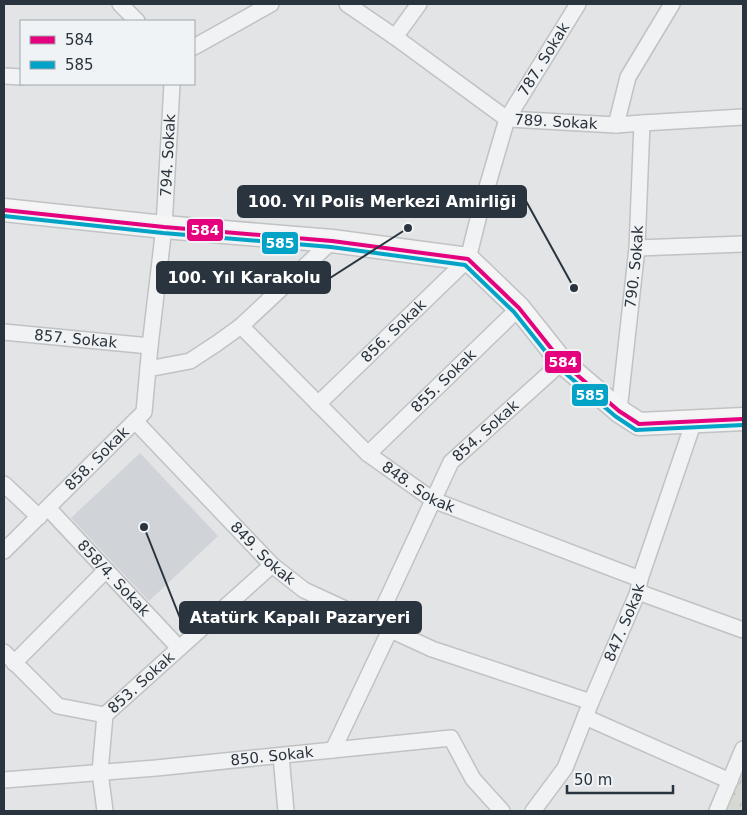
<svg xmlns="http://www.w3.org/2000/svg" width="747" height="815" viewBox="0 0 747 815" font-family="'DejaVu Sans',sans-serif">
  <style>
    .built { fill: #d0d4d9 }
    .park { fill: url(#park-crowns) }
    .lines { fill: none; stroke-linecap: round; stroke-linejoin: round }
    .street-casing { stroke: #c0c2c4; stroke-width: 18 }
    .secondary-casing { stroke: #c0c2c4; stroke-width: 25 }
    .street { stroke: #f1f2f3; stroke-width: 15 }
    .secondary { stroke: #f5f5f6; stroke-width: 22 }
    .bus-1-casing { stroke: #eff3f6; stroke-width: 8 }
    .bus-2-casing { stroke: #eff3f6; stroke-width: 8 }
    .bus-1 { stroke: #e5007d; stroke-width: 4 }
    .bus-2 { stroke: #02a3c7; stroke-width: 4 }
    .labels { text-anchor: middle; dominant-baseline: central; stroke-width: 4; stroke-linejoin: round; paint-order: stroke }
    .street-label { font-size: 15px; fill: #2a343e; stroke: #eff3f6 }
    .leader { fill: none; stroke: #2a343e; stroke-width: 2 }
    .callout-dot { fill: #2a343e; stroke: #eff3f6; stroke-width: 2 }
    .callout { fill: #2a343e; stroke: #2a343e; stroke-width: 2 }
    .callout-label { font-size: 16px; text-anchor: middle; font-weight: bold; fill: #fff }
    .line-badge { stroke: #eff3f6; stroke-width: 2 }
    .badge-label { font-size: 14px; text-anchor: middle; font-weight: bold; fill: #fff }
  </style>
  <defs>
    <pattern id="park-crowns" width="20" height="18" patternUnits="userSpaceOnUse" patternTransform="scale(1.25)"><rect width="20" height="18" fill="#d4dad2"/><path d="M2 6a3 3 0 1 1 6 0M12 15a3 3 0 1 1 6 0" fill="none" stroke="#b6bcb5"/></pattern>
  </defs>
  <rect width="100%" height="100%" fill="#e2e4e6"/>
  <!-- built -->
  <path class="built" d="M140,453L218,536L149,601L71,518Z"/>
  <!-- park -->
  <path class="park" d="M743,773V811H726Z"/>
  <g class="lines">
    <!-- street casing -->
    <g class="street-casing">
      <g id="street">
        <path d="M120,4L137,21"/>
        <path id="s1" d="M347,4L395,37L507,119L616,125L642,123L743,117"/>
        <path d="M395,37L419,4"/>
        <path d="M194,47L271,4"/>
        <path d="M4,76L21,77"/>
        <path d="M616,125L628,77L672,4"/>
        <path d="M637,248L743,244"/>
        <path id="s2" d="M241,326L368,454L433,500L640,579"/>
        <path id="s3" d="M4,332L150,346"/>
        <path d="M148,369L190,361L216,344L241,326L332,241"/>
        <path id="s4" d="M318,404L468,259L480,211L507,119L578,4"/>
        <path id="s5" d="M619,411L637,248L642,123"/>
        <path id="s6" d="M135,421L272,565L304,590L432,649L591,702"/>
        <path id="s7" d="M368,454L519,308"/>
        <path d="M4,484L39,517"/>
        <path id="s8" d="M48,508L179,648"/>
        <path id="s9" d="M4,551L144,412L150,346L164,227L172,84"/>
        <path d="M638,592L743,630"/>
        <path id="s10" d="M376,623L451,462L562,362"/>
        <path d="M4,652L58,706L105,715"/>
        <path d="M14,663L106,570"/>
        <path d="M585,717L730,781"/>
        <path d="M333,750L390,630"/>
        <path d="M281,756L286,811"/>
        <path id="s11" d="M4,780L156,768L451,738L473,779L502,811"/>
        <path id="s12" d="M105,811L100,772L105,715L272,565"/>
        <path id="s13" d="M533,811L565,768L591,702L638,592L640,579L694,421"/>
        <path d="M717,811L743,749"/>
      </g>
    </g>
    <!-- secondary casing -->
    <g class="secondary-casing">
      <path id="secondary" d="M4,210L164,227L332,241L468,259L519,308L562,362L619,411L639,424L743,419"/>
    </g>
    <!-- street -->
    <use href="#street" class="street"/>
    <!-- secondary -->
    <use href="#secondary" class="secondary"/>
    <!-- bus-1 casing -->
    <g class="bus-1-casing">
      <path id="bus-1" d="M4,210L164,227L332,241L468,259L519,308L562,362L619,411L639,424L743,419"/>
    </g>
    <!-- bus-2 casing -->
    <g class="bus-2-casing">
      <path id="bus-2" d="M4,216L163,233L331,247L465,265L514,312L557,366L615,416L636,430L743,425"/>
    </g>
    <!-- bus-1 -->
    <use href="#bus-1" class="bus-1"/>
    <!-- bus-2 -->
    <use href="#bus-2" class="bus-2"/>
  </g>
  <g class="labels">
    <!-- street labels -->
    <g class="street-label">
      <text stroke="none"><textPath href="#s4" startOffset="424">787. Sokak</textPath></text>
      <text stroke="none"><textPath href="#s1" startOffset="246">789. Sokak</textPath></text>
      <text stroke="none"><textPath href="#s9" startOffset="455">794. Sokak</textPath></text>
      <text stroke="none"><textPath href="#s5" startOffset="145">790. Sokak</textPath></text>
      <text stroke="none"><textPath href="#s4" startOffset="105">856. Sokak</textPath></text>
      <text stroke="none"><textPath href="#s3" startOffset="72">857. Sokak</textPath></text>
      <text stroke="none"><textPath href="#s7" startOffset="105">855. Sokak</textPath></text>
      <text stroke="none"><textPath href="#s10" startOffset="224">854. Sokak</textPath></text>
      <text stroke="none"><textPath href="#s9" startOffset="131">858. Sokak</textPath></text>
      <text stroke="none"><textPath href="#s2" startOffset="241">848. Sokak</textPath></text>
      <text stroke="none"><textPath href="#s6" startOffset="184">849. Sokak</textPath></text>
      <text stroke="none"><textPath href="#s8" startOffset="96">858/4. Sokak</textPath></text>
      <text stroke="none"><textPath href="#s13" startOffset="211">847. Sokak</textPath></text>
      <text stroke="none"><textPath href="#s12" startOffset="145">853. Sokak</textPath></text>
      <text stroke="none"><textPath href="#s11" startOffset="269">850. Sokak</textPath></text>
    </g>
  </g>
  <!-- callouts -->
  <path class="leader" d="M574 288L526 201M408 228L330 278M144 527L180 618"/>
  <g class="callout-dot">
    <circle cx="574" cy="288" r="5"/>
    <circle cx="408" cy="228" r="5"/>
    <circle cx="144" cy="527" r="5"/>
  </g>
  <g class="callout">
    <rect x="238" y="186" width="288" height="31" rx="5"/>
    <rect x="157" y="262" width="173" height="31" rx="5"/>
    <rect x="180" y="602" width="241" height="31" rx="5"/>
  </g>
  <g class="callout-label">
    <text x="382" y="207">100. Yıl Polis Merkezi Amirliği</text>
    <text x="244" y="283">100. Yıl Karakolu</text>
    <text x="300" y="623">Atatürk Kapalı Pazaryeri</text>
  </g>
  <g class="line-badge">
    <rect x="186" y="218" width="38" height="24" rx="5" fill="#e5007d"/>
    <rect x="261" y="231" width="38" height="24" rx="5" fill="#02a3c7"/>
    <rect x="544" y="350" width="38" height="24" rx="5" fill="#e5007d"/>
    <rect x="571" y="383" width="38" height="24" rx="5" fill="#02a3c7"/>
  </g>
  <g class="badge-label">
    <text x="205" y="235">584</text>
    <text x="280" y="248">585</text>
    <text x="563" y="367">584</text>
    <text x="590" y="400">585</text>
  </g>
  <!-- border -->
  <rect width="747" height="815" fill="none" stroke="#2a343e" stroke-width="10"/>
  <!-- legend -->
  <rect x="20" y="20" width="175" height="65" fill="#eff3f6" stroke="#a0a7ac"/>
  <rect x="30" y="36" width="25" height="8" fill="#e5007d" stroke="#a0a7ac"/>
  <text x="65" y="45" font-size="15" fill="#2a343e">584</text>
  <rect x="30" y="61" width="25" height="8" fill="#02a3c7" stroke="#a0a7ac"/>
  <text x="65" y="70" font-size="15" fill="#2a343e">585</text>
  <!-- scale -->
  <path d="M567 785v8h106v-8" fill="none" stroke="#2a343e" stroke-width="2.5"/>
  <text x="574" y="785" font-size="15" fill="#2a343e" stroke="#eff3f6" stroke-width="4" paint-order="stroke">50 m</text>
</svg>
